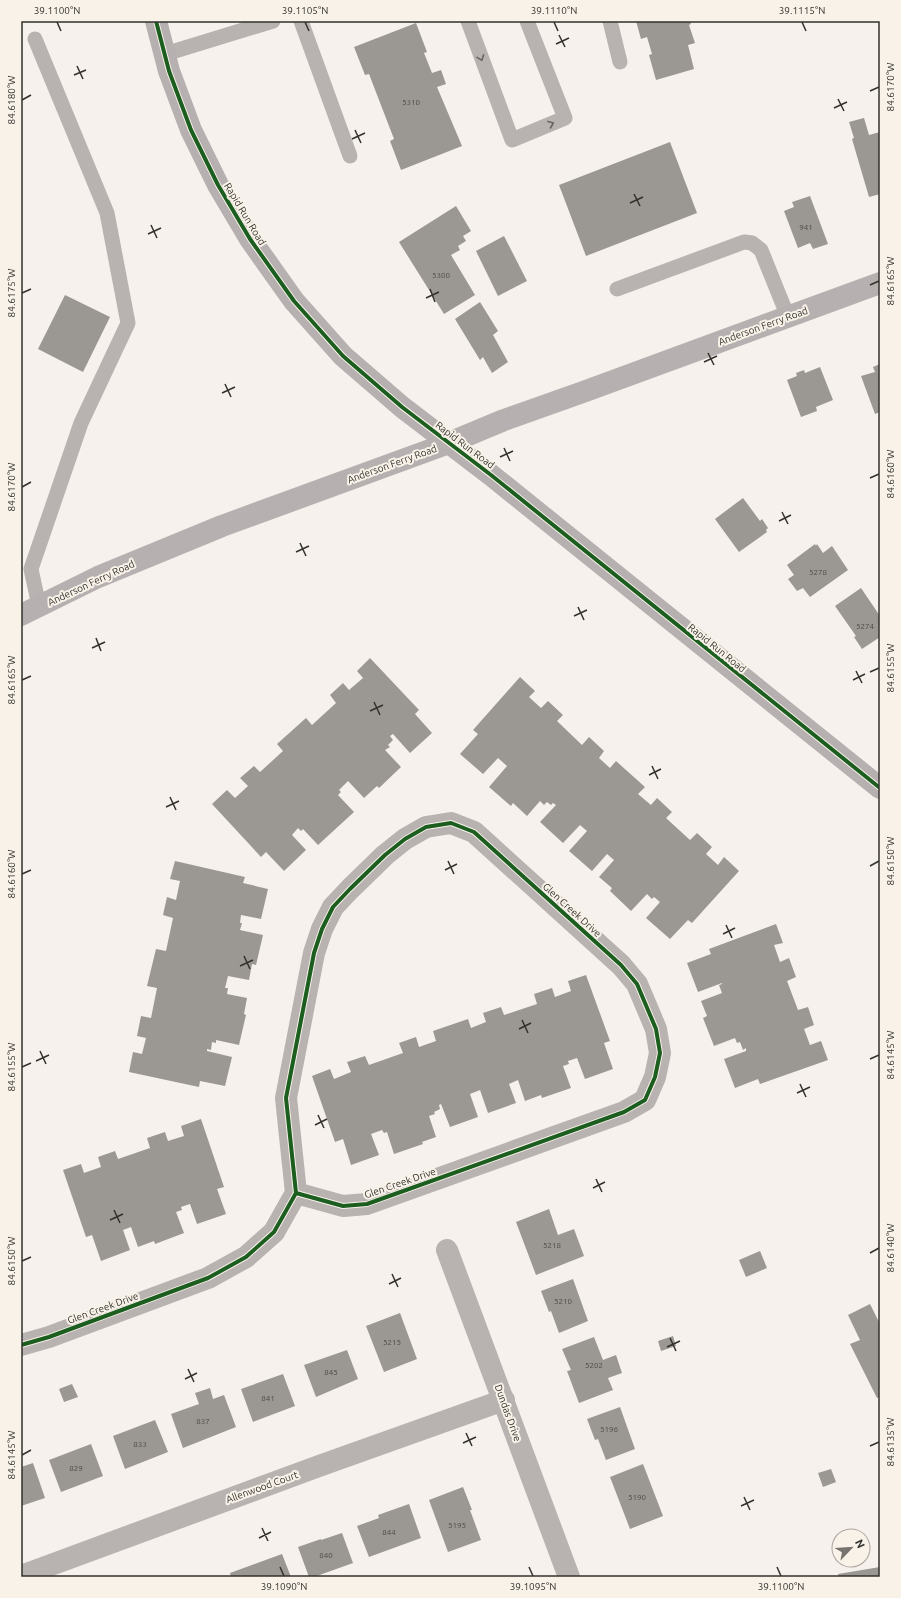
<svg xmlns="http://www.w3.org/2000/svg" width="901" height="1598" viewBox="0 0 901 1598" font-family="Ubuntu,sans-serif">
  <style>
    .building { fill: #9b9793 }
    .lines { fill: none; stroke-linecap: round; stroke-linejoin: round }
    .lane { stroke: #b8b2b1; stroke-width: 15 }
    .street { stroke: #b8b2b1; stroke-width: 22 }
    .secondary { stroke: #b7b0b0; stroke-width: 22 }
    .cycleway-casing { stroke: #f9f2e9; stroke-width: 6 }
    .cycleway { stroke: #1b5e20; stroke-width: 4 }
    .oneway { stroke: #686562 }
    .ticks { fill: none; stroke: #33312d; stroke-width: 1.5 }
    .labels { text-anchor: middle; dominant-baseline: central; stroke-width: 4; stroke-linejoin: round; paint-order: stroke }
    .number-label { font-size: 8px; fill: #4d4a46 }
    .street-label { font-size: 10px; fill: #33312d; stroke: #f9f2e9 }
    .neatline { fill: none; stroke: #33312d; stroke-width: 1.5 }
    .ticks-label { font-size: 10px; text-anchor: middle; fill: #33312d }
  </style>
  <rect width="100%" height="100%" fill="#f6f1ec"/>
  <!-- building -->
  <g class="building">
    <path d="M636,21H690L691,24L689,25L695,43L688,45L694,69L656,80L649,55L652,54L647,37L641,39Z"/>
    <path d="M416,23L427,52L424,53L432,73L441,70L446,84L437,87L462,146L401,170L390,141L394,139L369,74L365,75L354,47Z"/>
    <path d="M864,118L869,135L880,132V194L869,197L852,139L854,138L849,122Z"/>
    <path d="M670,142L697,213L586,256L559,185Z"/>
    <path d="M810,196L828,244L813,249L810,243L798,248L784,211L794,207L792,202Z"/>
    <path d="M456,206L471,231L463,236L466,241L458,246L460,250L451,255L475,295L444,314L399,242Z"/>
    <path d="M504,236L527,281L498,296L476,251Z"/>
    <path d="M65,295L110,317L83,372L38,349Z"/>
    <path d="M480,302L498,331L493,335L508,362L492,373L483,357L480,360L455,319Z"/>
    <path d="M880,364V412L875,414L861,376L875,372L873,367Z"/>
    <path d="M820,367L833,400L816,407L817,411L801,417L787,380L797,376L796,373L804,370L805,373Z"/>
    <path d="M743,498L760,521L762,519L768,528L766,530L767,532L739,552L715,519Z"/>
    <path d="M815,544L816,546L817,544L823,553L832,546L848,570L810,597L803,588L797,591L788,579L794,575L787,565Z"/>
    <path d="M861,588L880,616V637L862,649L854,637L856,636L835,606Z"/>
    <path d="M370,658L419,710L415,714L432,733L410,753L393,734L390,736L393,740L388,745L390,747L385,750L401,767L379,788L377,786L364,798L348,781L339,790L341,792L338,795L354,812L318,845L303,829L301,831L298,828L292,835L306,850L284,871L266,852L261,857L212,804L227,790L235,798L248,786L240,778L254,766L260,772L283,751L277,744L306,718L312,725L336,703L330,695L343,683L349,690L363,678L357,671Z"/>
    <path d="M520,677L535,691L529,697L541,708L548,701L563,715L557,721L582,745L589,737L604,751L599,758L610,768L616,761L645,787L638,794L651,805L657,798L672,812L666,818L690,840L697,833L712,847L706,854L718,865L724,857L739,871L692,923L688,920L670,939L646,918L660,902L654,897L652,899L647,894L631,911L610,891L612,888L599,877L614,860L607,854L592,871L569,851L587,831L580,825L563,843L540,822L556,805L553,803L551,805L547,802L544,805L540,801L527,816L513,803L511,806L489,787L507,766L498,758L483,774L460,754L478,734L473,730Z"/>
    <path d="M175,861L245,877L243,883L268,889L261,919L241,915L240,923H242L240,930L263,935L256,965L252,964L249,980L228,976L225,988H228L227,994L247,998L244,1014L246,1015L239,1045L216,1040V1043L212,1042L211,1050L207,1049V1051L232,1057L225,1086L200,1081L199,1087L129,1072L133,1052L142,1054L146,1038L137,1036L141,1016L151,1018L157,988L147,986L156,949L166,951L173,918L163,915L167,897L176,900L180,881L170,879Z"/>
    <path d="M776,924L783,943L774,945L780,962L789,958L796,977L787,981L798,1010L808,1007L814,1025L804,1029L810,1045L821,1041L828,1060L760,1084L758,1079L735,1088L724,1059L746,1051V1048L743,1050L740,1042L737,1043L735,1038L714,1046L703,1018L707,1016L701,1001L722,993L719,985L722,984V983L698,992L687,963L711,954L709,949Z"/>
    <path d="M586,975L610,1041L604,1043L613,1069L585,1079L577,1058L568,1061L569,1064L563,1066L571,1088L542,1098L541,1095L525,1101L518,1080L509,1084L516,1103L488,1113L480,1090L470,1094L478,1117L450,1127L441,1104L439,1105L440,1109L434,1112L435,1114L429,1116L436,1137L422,1142L423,1144L394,1154L387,1132L384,1133L382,1130L371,1134L379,1155L351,1165L343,1139L335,1142L312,1076L330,1069L334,1079L351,1072L347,1062L365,1056L369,1065L403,1053L399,1043L416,1037L419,1047L436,1041L433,1031L468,1019L471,1028L486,1022L483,1013L501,1007L504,1015L537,1004L534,994L552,988L555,997L571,991L568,981Z"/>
    <path d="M201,1119L224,1187L217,1189L226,1214L197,1224L190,1204L181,1207L182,1210L176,1212L184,1233L155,1244L154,1241L138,1247L131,1227L123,1230L130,1250L101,1261L92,1235L86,1237L63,1170L81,1164L84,1173L101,1167L98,1157L115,1151L118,1159L150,1148L147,1138L165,1132L168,1141L184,1136L181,1126Z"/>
    <path d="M549,1209L558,1235L574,1229L584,1256L536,1275L516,1222Z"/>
    <path d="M760,1251L767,1268L746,1277L739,1260Z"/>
    <path d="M573,1279L588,1321L559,1333L551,1311L549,1312L541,1291Z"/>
    <path d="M870,1304L880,1324V1397L877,1398L850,1344L860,1340L848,1315Z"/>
    <path d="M400,1313L417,1359L384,1372L366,1326Z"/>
    <path d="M673,1336L676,1346L661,1351L658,1341Z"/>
    <path d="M594,1337L603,1360L616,1355L622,1373L608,1378L613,1390L579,1403L567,1371L571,1370L562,1349Z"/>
    <path d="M347,1350L358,1379L316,1397L304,1365Z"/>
    <path d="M283,1374L295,1406L253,1422L241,1389Z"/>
    <path d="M72,1384L78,1397L64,1402L59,1389Z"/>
    <path d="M210,1388L213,1399L224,1395L236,1427L183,1448L171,1414L199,1404L195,1393Z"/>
    <path d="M620,1407L635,1449L606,1460L598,1439L595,1440L587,1419Z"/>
    <path d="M155,1420L168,1452L125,1469L113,1436Z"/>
    <path d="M91,1444L103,1476L61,1492L49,1460Z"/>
    <path d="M33,1463L45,1498L21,1506V1467Z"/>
    <path d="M643,1464L663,1516L630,1529L610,1477Z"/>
    <path d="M831,1469L836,1482L823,1487L818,1473Z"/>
    <path d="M463,1487L472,1510H470L481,1540L448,1552L429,1500Z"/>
    <path d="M409,1504L421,1538L369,1557L357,1526L379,1518L378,1515Z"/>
    <path d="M342,1533L353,1563L314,1577H309L298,1547L321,1539V1540Z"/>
    <path d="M282,1554L291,1577H231L230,1573Z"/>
    <path d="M880,1567V1577H839L838,1574Z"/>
  </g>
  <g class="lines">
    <!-- lane -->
    <g class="lane">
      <path d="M301,21L350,156"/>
      <path d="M468,21L512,140L565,118L527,21"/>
      <path d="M610,21L620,62"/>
      <path d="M35,39L107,213L128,323L81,423L31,569L39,606"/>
      <path d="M165,54L273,21"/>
      <path d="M617,289L744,242L752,243L761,250L788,317"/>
    </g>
    <!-- street -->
    <g class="street">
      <path d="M447,1250L569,1577"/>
      <path d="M21,1345L49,1337L208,1278L246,1257L274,1232L296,1193L286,1098L314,953L322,929L333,907L350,889L385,855L405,839L426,827L451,823L474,832L621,965L637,984L656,1029L660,1053L655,1077L645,1100L624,1112L367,1204L343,1206L296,1193"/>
      <path d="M21,1576L319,1466L504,1400"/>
    </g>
    <!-- secondary -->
    <g class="secondary">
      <path d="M156,21L169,71L191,130L218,185L250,239L294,301L343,356L402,407L491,475L880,788"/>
      <path d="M21,615L98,577L222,526L449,443L504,420L583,392L880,283"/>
    </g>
    <!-- cycleway casing -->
    <g class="cycleway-casing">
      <g id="cycleway">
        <path d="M156,21L169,71L191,130L218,185L250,239L294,301L343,356L402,407L491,475L880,788"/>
        <path d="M21,1345L49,1337L208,1278L246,1257L274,1232L296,1193L286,1098L314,953L322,929L333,907L350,889L385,855L405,839L426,827L451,823L474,832L621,965L637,984L656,1029L660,1053L655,1077L645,1100L624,1112L367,1204L343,1206L296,1193"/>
      </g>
    </g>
    <!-- cycleway -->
    <use href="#cycleway" class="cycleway"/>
  </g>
  <!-- one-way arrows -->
  <defs><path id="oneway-chevron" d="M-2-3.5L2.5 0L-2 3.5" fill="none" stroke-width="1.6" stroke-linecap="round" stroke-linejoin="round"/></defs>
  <g class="oneway">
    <use href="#oneway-chevron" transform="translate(481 58) rotate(70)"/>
    <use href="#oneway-chevron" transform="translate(551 124) rotate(-22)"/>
  </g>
  <!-- ticks -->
  <path class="ticks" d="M57,22L61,31M305,22L309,31M554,22L558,31M802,22L806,31M559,35L565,47M556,44L569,38M77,66L83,79M74,75L86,70M870,91L879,87M838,99L844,111M22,100L31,95M834,108L847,102M355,130L361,143M352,139L365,133M634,194L640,206M630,203L643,197M151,225L157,238M148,234L161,228M870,285L879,281M430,289L435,302M22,293L31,289M426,298L439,292M708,353L714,365M704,362L717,356M225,384L231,397M222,393L235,387M504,448L510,461M500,457L513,451M870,478L879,474M22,487L31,482M782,512L788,524M779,521L791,515M300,543L306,556M296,552L309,546M578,607L584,620M574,616L587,610M96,638L101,651M92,648L105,642M856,671L862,683M870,672L879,668M22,680L31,676M853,680L865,674M374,702L380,715M370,711L383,705M652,766L658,779M649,775L661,769M170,797L176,810M166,807L179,801M448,861L454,874M870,866L879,861M445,870L457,864M22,874L31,870M726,925L732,938M723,934L735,928M244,956L250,969M240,966L253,960M522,1020L528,1033M519,1029L531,1023M40,1051L46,1064M870,1059L879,1055M36,1061L49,1055M22,1067L31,1063M800,1084L806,1097M797,1093L810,1087M318,1115L324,1128M315,1125L327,1119M596,1179L602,1192M593,1188L605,1182M114,1210L120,1223M110,1220L123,1214M870,1253L879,1248M22,1261L31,1257M392,1274L398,1287M389,1284L401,1278M670,1338L676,1351M667,1347L680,1341M188,1369L194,1382M185,1379L197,1373M466,1433L472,1446M463,1443L476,1437M870,1446L879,1442M22,1455L31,1450M744,1497L750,1510M741,1506L754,1500M262,1528L268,1541M259,1538L271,1532M280,1567L284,1576M529,1567L533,1576M777,1567L781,1576"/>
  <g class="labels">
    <!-- number labels -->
    <g class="number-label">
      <text x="411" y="102">5310</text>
      <text x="806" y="227">941</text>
      <text x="441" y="275">5300</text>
      <text x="818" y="572">5278</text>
      <text x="865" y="626">5274</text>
      <text x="552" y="1245">5218</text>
      <text x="563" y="1301">5210</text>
      <text x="392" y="1342">5215</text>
      <text x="594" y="1365">5202</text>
      <text x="331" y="1372">845</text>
      <text x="268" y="1398">841</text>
      <text x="203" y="1421">837</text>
      <text x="609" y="1429">5196</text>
      <text x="140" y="1444">833</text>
      <text x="76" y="1468">829</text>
      <text x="637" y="1497">5190</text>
      <text x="457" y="1525">5195</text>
      <text x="389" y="1532">844</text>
      <text x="326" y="1555">840</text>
    </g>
    <!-- street labels -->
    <g class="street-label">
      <text transform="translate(245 214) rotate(59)">Rapid Run Road</text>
      <text transform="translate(763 326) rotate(-20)">Anderson Ferry Road</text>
      <text transform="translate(465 445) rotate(37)">Rapid Run Road</text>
      <text transform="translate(392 464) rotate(-20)">Anderson Ferry Road</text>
      <text transform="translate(91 583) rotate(-25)">Anderson Ferry Road</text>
      <text transform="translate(717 648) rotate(39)">Rapid Run Road</text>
      <text transform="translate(572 910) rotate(42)">Glen Creek Drive</text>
      <text transform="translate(400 1183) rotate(-19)">Glen Creek Drive</text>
      <text transform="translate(103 1308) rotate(-20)">Glen Creek Drive</text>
      <text transform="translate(508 1413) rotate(70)">Dundas Drive</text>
      <text transform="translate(262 1487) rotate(-20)">Allenwood Court</text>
    </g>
  </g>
  <!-- border -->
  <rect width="901" height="1598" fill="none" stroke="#f9f2e9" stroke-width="44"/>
  <!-- north arrow -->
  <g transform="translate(851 1548) rotate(65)"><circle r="19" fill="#f9f2e9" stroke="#aaa59e"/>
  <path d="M0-3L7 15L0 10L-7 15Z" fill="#777470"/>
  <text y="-6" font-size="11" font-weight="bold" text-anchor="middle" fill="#33312d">N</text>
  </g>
  <rect x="22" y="22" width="857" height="1554" class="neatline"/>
  <g class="ticks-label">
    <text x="57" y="14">39.1100°N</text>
    <text x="305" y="14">39.1105°N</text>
    <text x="554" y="14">39.1110°N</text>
    <text x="802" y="14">39.1115°N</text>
    <text transform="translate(890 87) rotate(-90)" y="4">84.6170°W</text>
    <text transform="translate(11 100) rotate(-90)" y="4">84.6180°W</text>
    <text transform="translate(890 281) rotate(-90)" y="4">84.6165°W</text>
    <text transform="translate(11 293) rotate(-90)" y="4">84.6175°W</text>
    <text transform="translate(890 474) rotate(-90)" y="4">84.6160°W</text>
    <text transform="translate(11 487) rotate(-90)" y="4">84.6170°W</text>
    <text transform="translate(890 668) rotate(-90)" y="4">84.6155°W</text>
    <text transform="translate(11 680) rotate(-90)" y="4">84.6165°W</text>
    <text transform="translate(890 861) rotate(-90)" y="4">84.6150°W</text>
    <text transform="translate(11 874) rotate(-90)" y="4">84.6160°W</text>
    <text transform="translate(890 1055) rotate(-90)" y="4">84.6145°W</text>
    <text transform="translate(11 1067) rotate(-90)" y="4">84.6155°W</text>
    <text transform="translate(890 1248) rotate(-90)" y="4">84.6140°W</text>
    <text transform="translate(11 1261) rotate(-90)" y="4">84.6150°W</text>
    <text transform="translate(890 1442) rotate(-90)" y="4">84.6135°W</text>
    <text transform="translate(11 1455) rotate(-90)" y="4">84.6145°W</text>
    <text x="284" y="1590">39.1090°N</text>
    <text x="533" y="1590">39.1095°N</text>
    <text x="781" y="1590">39.1100°N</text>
  </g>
</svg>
